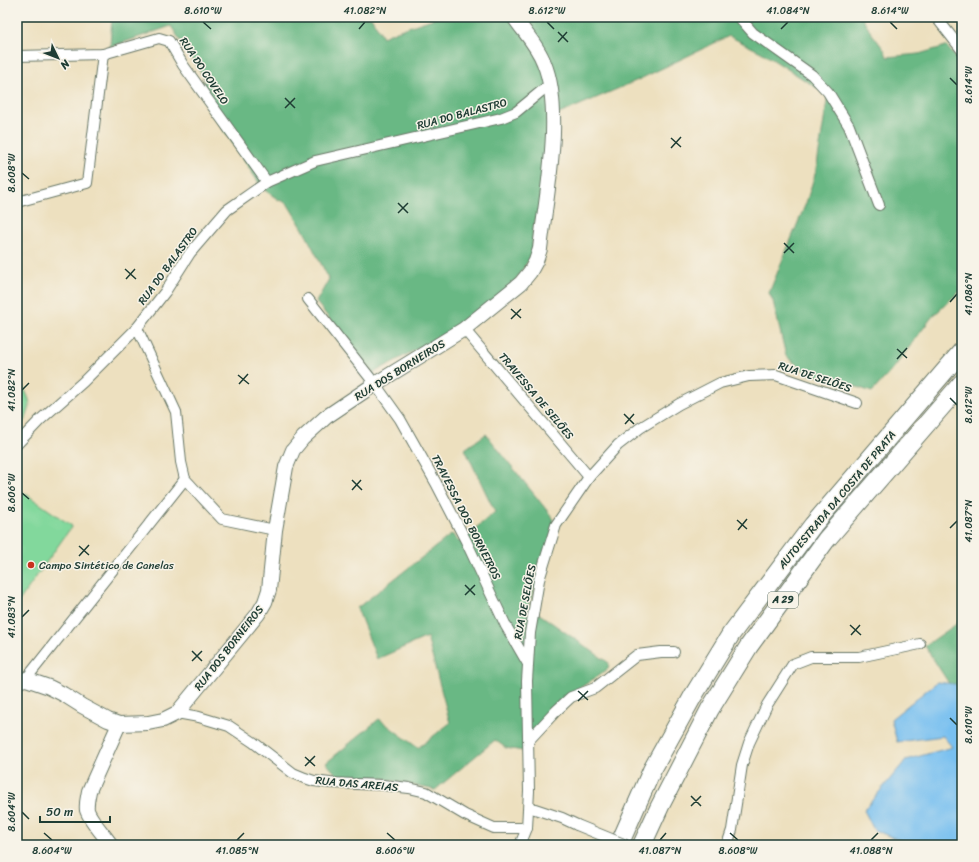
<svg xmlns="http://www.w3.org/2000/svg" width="979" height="862" viewBox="0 0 979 862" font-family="Sriracha,sans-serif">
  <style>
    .green { fill: #82d89c; stroke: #508a68 }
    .forest { fill: #69b884; stroke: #447a5c }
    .water { fill: #78c0f0; stroke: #4c7e92 }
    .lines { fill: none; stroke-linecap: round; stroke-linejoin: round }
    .street-casing { stroke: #677665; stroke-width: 12 }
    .secondary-casing { stroke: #677665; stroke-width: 16 }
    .highway-casing { stroke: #677665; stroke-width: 20 }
    .street { stroke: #fff; stroke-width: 10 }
    .secondary { stroke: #fff; stroke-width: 14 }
    .highway { stroke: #fff; stroke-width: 18 }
    .street-bridge-casing { stroke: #677665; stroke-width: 12; stroke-linecap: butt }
    .street-bridge { stroke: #fff; stroke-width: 10 }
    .ticks { fill: none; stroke: #1f3d34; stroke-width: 1.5 }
    .poi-dot { fill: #c8321e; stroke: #f7f3e8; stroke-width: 1.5 }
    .labels { text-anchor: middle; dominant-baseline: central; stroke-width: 3; stroke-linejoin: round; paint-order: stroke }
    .shield { fill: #f7f3e8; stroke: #60746a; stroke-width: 1 }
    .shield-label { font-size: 10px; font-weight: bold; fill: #1f3d34 }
    .street-label { font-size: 11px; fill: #1f3d34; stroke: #f7f3e8 }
    .poi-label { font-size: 11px; fill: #1f3d34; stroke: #f7f3e8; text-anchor: start }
    .neatline { fill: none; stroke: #1f3d34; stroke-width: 1.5 }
    .ticks-label { font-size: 10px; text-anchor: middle; fill: #1f3d34 }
  </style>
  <rect width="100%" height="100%" fill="#f7f3e8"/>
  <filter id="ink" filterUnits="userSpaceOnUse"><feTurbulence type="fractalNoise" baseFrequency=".025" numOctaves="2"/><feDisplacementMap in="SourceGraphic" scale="8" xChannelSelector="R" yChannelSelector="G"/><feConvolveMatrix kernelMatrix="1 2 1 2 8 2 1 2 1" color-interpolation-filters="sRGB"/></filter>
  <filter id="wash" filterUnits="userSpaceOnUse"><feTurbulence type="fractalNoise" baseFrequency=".012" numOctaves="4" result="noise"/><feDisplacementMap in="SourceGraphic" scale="16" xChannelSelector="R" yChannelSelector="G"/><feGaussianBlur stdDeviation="0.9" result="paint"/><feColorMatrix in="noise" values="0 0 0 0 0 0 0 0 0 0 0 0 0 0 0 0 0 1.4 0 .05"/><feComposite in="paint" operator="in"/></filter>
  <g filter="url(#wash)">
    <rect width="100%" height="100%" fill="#ede0bf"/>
    <!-- green -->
    <g class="green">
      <path d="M17,376C33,405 35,404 17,432Z"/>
      <path d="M17,488L72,526L17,604Z"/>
    </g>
    <!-- forest -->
    <g class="forest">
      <path d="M112,17H371L383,37L397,31L438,17H862L870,31L885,51L887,57L919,54L946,46L962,64V289L932,317L892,370L872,392L833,379L808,374L786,356L773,301L769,293L806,203L816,171L828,95L761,52L729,36L638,80L552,117L540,205L533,229L532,255L515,281L479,315L373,373L316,302L329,279L303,229L287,203L279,200L263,189L221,126L205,95L204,78L171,26L110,47Z"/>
      <path d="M486,434L553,518V540L528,606L609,663L608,669L580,688L523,751L506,748L495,740L435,790L377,777H339L326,763L379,719L418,748L450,723L427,637L377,659L357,608L452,534L459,542L495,512L465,449Z"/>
      <path d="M962,618V697L957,696L925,646L955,625Z"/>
    </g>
    <!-- water -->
    <path class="water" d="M937,682L962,685V845H912L874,830L864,810L906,760L952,747L943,736L897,742L891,719Z"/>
  </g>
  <g filter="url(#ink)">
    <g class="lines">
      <!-- street casing -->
      <g class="street-casing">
        <g id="street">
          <path d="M739,17L753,33L812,75L828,92L849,126L879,205"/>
          <path d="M936,17L962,50"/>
          <path d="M17,56L103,54L159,38L169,41L183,65L267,182"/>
          <path d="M17,202L87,183L103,54"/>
          <path d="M308,299L375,384L400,419L436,483L466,541L506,626L528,664"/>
          <path d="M137,328L176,412L181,462L185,479L222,519L275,530"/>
          <path d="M464,329L589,477"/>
          <path d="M17,444L40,420L83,382L137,328L165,292L190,253L227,210L267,182L315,161L501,118L516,112L550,84"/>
          <path d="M26,679L185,479"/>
          <path d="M177,713L199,717L229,726L253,742L293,773L305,778L314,781L330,783L383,785L409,788L426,792L465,815L494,828H527"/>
          <path d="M529,740L556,711L571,697L595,688L637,655L661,652H674"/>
          <path d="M529,807L562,818L577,825"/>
          <path d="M520,845L527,828L529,791L527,681L530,633L539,580L556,525L589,477L618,445L640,428L679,404L720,383L749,376L776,375L857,403"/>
          <path d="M727,845L732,830L742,765L749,743L767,705L793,664L811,657H859L920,644"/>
        </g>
      </g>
      <!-- secondary casing -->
      <g class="secondary-casing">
        <g id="secondary">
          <path d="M17,681L26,679L49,687L63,694L82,706L108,720L119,724L148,723L163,720L177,713L258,614L265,602L269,590L275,530L286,467L293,450L303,438L326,417L375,384L464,329L521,283L530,272L536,261L540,249C546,196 564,112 544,63C538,46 524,32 514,17"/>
          <path d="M111,845C105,836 90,820 87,810C86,803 88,797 89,791L119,724"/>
        </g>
      </g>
      <!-- highway casing -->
      <g class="highway-casing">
        <g id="highway">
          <path d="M619,845L652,770L693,696L731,634L813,525L962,351"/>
          <path d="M642,845L660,806L710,709L749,646L826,540L962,383"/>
        </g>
      </g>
      <!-- street -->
      <use href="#street" class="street"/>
      <!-- secondary -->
      <use href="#secondary" class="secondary"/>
      <!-- highway -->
      <use href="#highway" class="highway"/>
      <!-- street-bridge casing -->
      <g class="street-bridge-casing">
        <path id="street-bridge" d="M577,825L626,845"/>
      </g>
      <!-- street-bridge -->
      <use href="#street-bridge" class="street-bridge"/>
    </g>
  </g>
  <!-- ticks -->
  <path class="ticks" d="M203,22L211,29M547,22L554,29M890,22L897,29M359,29L365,22M781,29L788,22M558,32L568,42M558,42L567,32M950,78L957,85M285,98L295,108M285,108L295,98M671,138L681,147M671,148L681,137M22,173L29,179M398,203L408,213M398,213L408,203M784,243L794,253M784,253L794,243M125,269L136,279M126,279L135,269M950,302L957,294M511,309L521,318M511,319L521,309M897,349L907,358M897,359L907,348M238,375L249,384M239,384L248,374M22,390L29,383M950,398L957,405M624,414L634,424M625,424L634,414M352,480L362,490M352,490L361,480M22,493L29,499M737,520L747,529M950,528L957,521M738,530L747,519M79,546L89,555M79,556L89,545M465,585L475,595M465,595L475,585M22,617L29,610M850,625L861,635M851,635L860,625M192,651L202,661M192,661L202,651M578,691L588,700M578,701L588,691M950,718L957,725M305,757L315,766M305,766L315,756M691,796L701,806M691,806L701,796M22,812L29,819M44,833L52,840M387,833L395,840M730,833L738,840M237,840L244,833M660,840L666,833M871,840L878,833"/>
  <!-- markers -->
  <circle class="poi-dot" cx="31" cy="565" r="4"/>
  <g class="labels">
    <!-- shield labels -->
    <rect class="shield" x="768" y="592" width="30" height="16" rx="3"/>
    <g class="shield-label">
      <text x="783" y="600">A 29</text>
    </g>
    <!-- street labels -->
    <g class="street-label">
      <text transform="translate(204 71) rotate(56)">RUA DO COVELO</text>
      <text transform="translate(462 114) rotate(-15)">RUA DO BALASTRO</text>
      <text transform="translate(168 266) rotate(-54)">RUA DO BALASTRO</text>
      <text transform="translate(400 370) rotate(-32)">RUA DOS BORNEIROS</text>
      <text transform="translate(815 377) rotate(18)">RUA DE SELÕES</text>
      <text transform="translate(536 396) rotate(50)">TRAVESSA DE SELÕES</text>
      <text transform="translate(837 500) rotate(-50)">AUTOESTRADA DA COSTA DE PRATA</text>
      <text transform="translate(466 517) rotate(63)">TRAVESSA DOS BORNEIROS</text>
      <text transform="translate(525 602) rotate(-79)">RUA DE SELÕES</text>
      <text transform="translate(229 648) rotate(-52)">RUA DOS BORNEIROS</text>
      <text transform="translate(357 784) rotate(5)">RUA DAS AREIAS</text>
    </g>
    <!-- poi labels -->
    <g class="poi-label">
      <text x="39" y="565">Campo Sintético de Canelas</text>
    </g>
  </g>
  <!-- margin -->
  <rect width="979" height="862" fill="none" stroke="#f7f3e8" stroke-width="44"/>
  <!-- north arrow -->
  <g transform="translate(58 58) rotate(133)" stroke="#f7f3e8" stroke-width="3" paint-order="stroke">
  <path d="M0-3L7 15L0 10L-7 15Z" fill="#1f3d34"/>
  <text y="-6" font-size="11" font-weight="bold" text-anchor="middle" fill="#1f3d34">N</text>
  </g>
  <!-- scale -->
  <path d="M40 816v6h70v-6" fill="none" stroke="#1f3d34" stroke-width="2"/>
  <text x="46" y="816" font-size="12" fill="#1f3d34" stroke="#f7f3e8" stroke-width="3" paint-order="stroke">50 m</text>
  <rect x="22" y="22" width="935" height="818" class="neatline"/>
  <g class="ticks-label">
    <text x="203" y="14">8.610°W</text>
    <text x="365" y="14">41.082°N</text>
    <text x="547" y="14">8.612°W</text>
    <text x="788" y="14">41.084°N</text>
    <text x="890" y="14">8.614°W</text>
    <text transform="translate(968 85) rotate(-90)" y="4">8.614°W</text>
    <text transform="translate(11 173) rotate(-90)" y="4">8.608°W</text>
    <text transform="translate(968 294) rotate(-90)" y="4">41.086°N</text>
    <text transform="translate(11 390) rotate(-90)" y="4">41.082°N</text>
    <text transform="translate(968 405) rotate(-90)" y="4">8.612°W</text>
    <text transform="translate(11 493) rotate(-90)" y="4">8.606°W</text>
    <text transform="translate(968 521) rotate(-90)" y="4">41.087°N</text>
    <text transform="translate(11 617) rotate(-90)" y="4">41.083°N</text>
    <text transform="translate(968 725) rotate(-90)" y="4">8.610°W</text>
    <text transform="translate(11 812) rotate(-90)" y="4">8.604°W</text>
    <text x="52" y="854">8.604°W</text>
    <text x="237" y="854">41.085°N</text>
    <text x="395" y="854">8.606°W</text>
    <text x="660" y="854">41.087°N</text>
    <text x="738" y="854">8.608°W</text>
    <text x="871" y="854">41.088°N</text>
  </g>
</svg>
